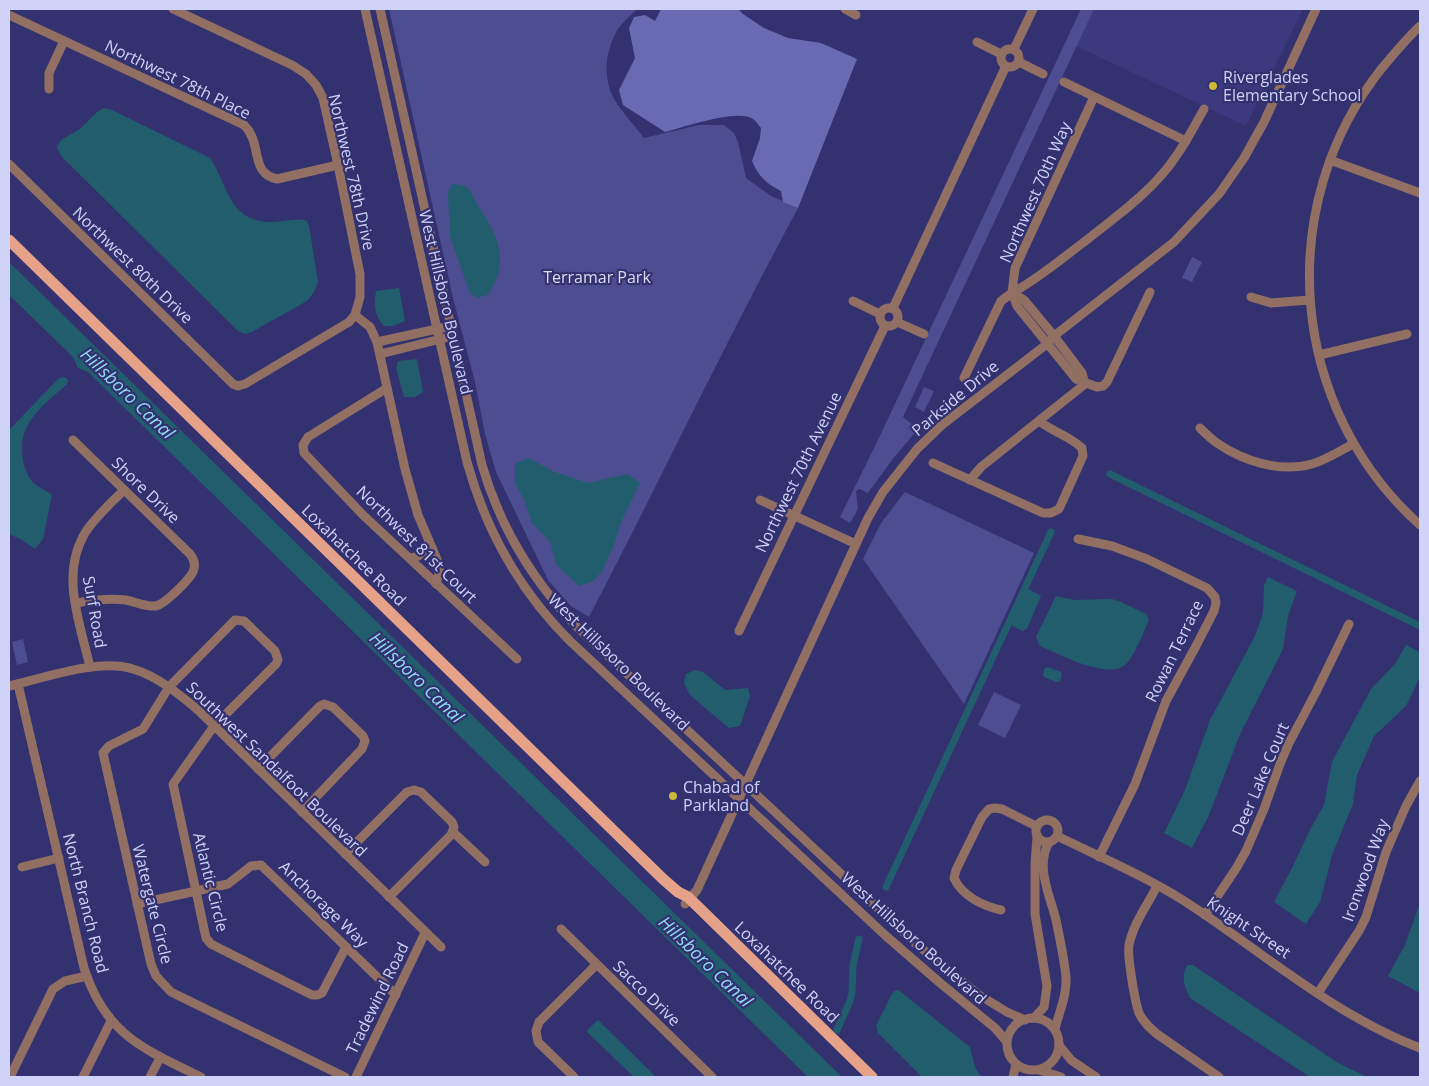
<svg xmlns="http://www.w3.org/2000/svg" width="1429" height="1086" viewBox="0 0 1429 1086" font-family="'Open Sans',sans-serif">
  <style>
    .built { fill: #3b3a7f }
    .green { fill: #4d4e91 }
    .forest { fill: #686bb2 }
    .water { fill: #225d6e }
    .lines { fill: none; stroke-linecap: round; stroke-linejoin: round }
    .canal { stroke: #225d6e; stroke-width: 7 }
    .minor { stroke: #916f63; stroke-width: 9 }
    .major { stroke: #e5a289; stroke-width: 11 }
    .poi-dot { fill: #ccb938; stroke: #33316f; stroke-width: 2 }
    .labels { text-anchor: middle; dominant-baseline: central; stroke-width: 4.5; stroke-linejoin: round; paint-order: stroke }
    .poi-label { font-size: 16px; fill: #cfd3f8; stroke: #33316f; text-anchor: start }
    .street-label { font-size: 16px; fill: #cfd3f8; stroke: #33316f }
    .park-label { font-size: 16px; fill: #dcdef3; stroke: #33316f }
    .water-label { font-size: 18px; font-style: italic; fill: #8ddbf4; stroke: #33316f }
  </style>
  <rect width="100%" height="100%" fill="#33316f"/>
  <!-- built -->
  <path class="built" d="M1094,9H1303L1246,126L1076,46Z"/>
  <!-- green -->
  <g class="green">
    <path d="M389,9H637C631,15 623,22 618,29C606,49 602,75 613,97C621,111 634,125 644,138L699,125H724L734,133L738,142L746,178L771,196L798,208C725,343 660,481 589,617L571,606L548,580L496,472L485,434L475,382L453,298Z"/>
    <path d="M1081,9H1094L903,417L918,429L892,460L868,493L859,489L856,491L858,509L850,523L840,517L877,442Z"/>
    <path d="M1192,257L1202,262L1192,282L1182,278Z"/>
    <path d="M924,387L934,391L924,412L915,407Z"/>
    <path d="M905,492L1034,553L964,704L863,559L881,523Z"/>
    <path d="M23,639L28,662L17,665L12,642Z"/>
    <path d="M994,692L1021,705L1005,738L978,725Z"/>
  </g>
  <!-- forest -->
  <path class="forest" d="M661,9H738L743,14L764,28L788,38L821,43L857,59L798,208L783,202L781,191C767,184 758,176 752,161L760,138L761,128C759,126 756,121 753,119C739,108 683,127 665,132L623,105L619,90L635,58L629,28L634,17L645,15L655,21Z"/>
  <!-- water -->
  <g class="water">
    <path d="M104,108L112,110L210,158C228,184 227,220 269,222C281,223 295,217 307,221L309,226L318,282L314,292L307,301L252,332L245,334L238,331L61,156L57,147L61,140L80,129L97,112Z"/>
    <path d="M453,184C474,185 469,193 479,207C498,235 511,264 487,295L478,298L470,293L450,236L448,192Z"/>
    <path d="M9,262L842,1077H808L88,372L78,368L73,357L9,295Z"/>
    <path d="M399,288L405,321L393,326H384C374,315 374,306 376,291Z"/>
    <path d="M417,359L423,392L415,397H404L396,368L398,361Z"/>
    <path d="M65,377L68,380L67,384C46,403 19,422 22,453C23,462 25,471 30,479C36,487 45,489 52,495L43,539L35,549L22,540L9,534V430L59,378Z"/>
    <path d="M528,458L555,472L588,483L627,474L640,483L621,522L615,542L603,570L592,582L579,586L556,564L550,541L532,523L524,500L515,483V464Z"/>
    <path d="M1268,577L1297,591L1288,616L1283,649L1240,734L1209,815L1192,848L1164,833L1185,790L1210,720L1255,636L1263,613L1264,585Z"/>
    <path d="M1025,587L1041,596L1027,629L1023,631L1008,624Z"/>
    <path d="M1056,596L1074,600L1112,599L1121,602L1146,614L1149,619C1145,630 1134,656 1126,664C1109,681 1059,654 1040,646L1036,637Z"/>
    <path d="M1406,645L1420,652V677L1406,706L1374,736L1357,775L1353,804L1332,855L1320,902L1306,924L1274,902L1292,868L1311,828L1324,805L1332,762L1371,689L1395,664Z"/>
    <path d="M1048,667L1061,672L1062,675L1060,681L1056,682L1044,677L1043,674L1045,668Z"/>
    <path d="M695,670L703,672L725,690L748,688L750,696L740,726L729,728L690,695L684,683L686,674Z"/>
    <path d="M1420,903V993L1388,976L1405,945Z"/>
    <path d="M1187,965H1193L1301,1038L1338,1063L1367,1077H1310L1190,998C1184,986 1181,977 1187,965Z"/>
    <path d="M897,990L901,992L970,1047L975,1067L981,1077H922L878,1033L876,1026L893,992Z"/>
    <path d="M598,1020L656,1077H634L588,1033L587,1030Z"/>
  </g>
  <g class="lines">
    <!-- canal -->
    <g class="canal">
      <path d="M1110,474L1420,626"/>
      <path d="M886,887L1051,532"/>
      <path d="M837,1030L850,1001L852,993L853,965L859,939"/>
    </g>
    <!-- minor -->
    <g class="minor">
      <path d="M365,9L467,462C486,531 519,590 570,641L886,936L939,982L995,1028L1007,1042"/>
      <path d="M380,9L482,465C500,527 532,580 577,627L915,943L979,995L1007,1012L1025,1020"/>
      <path d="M845,9L856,15"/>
      <path d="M9,15L244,125C263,143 249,173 277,179L338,165"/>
      <path d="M1420,26C1406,39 1394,54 1382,68C1272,206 1289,408 1420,525"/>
      <path d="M977,42L1001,54"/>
      <circle cx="1010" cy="58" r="9"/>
      <path d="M1014,49L1033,9"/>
      <path d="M1019,62L1043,74"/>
      <path d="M1064,82L1186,141"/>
      <path d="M49,89V73L64,41"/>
      <path d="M1330,160L1420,193"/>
      <path d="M9,164L233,384L238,386L245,384L349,322L355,315L360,297V274L338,165L323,98L316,85L306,74L292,65L173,9"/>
      <path d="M1012,293C1038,279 1060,260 1084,242C1109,222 1136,203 1157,180C1177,159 1190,134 1204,109"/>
      <path d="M1012,293L1017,306L1076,379L1097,387L1103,386L1107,382L1150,292"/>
      <path d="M1012,293L1024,300L1054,336L1082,373L1085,384"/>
      <path d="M1251,297L1271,303L1309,300"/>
      <path d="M853,301L880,314"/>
      <circle cx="889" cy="317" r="9"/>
      <path d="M893,308L1006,66"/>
      <path d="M355,315L370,327L377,342L405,469L418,515L439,564V574L436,584"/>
      <path d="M897,322L924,334"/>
      <path d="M377,342L451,326"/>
      <path d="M380,354L453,336"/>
      <path d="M1319,355L1407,334"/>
      <path d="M964,378L1001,301L1012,293L1015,268L1094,97"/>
      <path d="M387,388L308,437L303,445L304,453L363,515L517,659"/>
      <path d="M1200,428C1205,433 1211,439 1217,443C1243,461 1280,473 1312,464C1326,460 1340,451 1353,444"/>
      <path d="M73,440L190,554C194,559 196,565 193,572C189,580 165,604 156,606C147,607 135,602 126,600C109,598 92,600 76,603"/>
      <path d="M933,463L1043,513H1051L1059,509L1083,456L1082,448C1070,436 1053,432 1039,421"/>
      <path d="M970,480L981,467L1085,384"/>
      <path d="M760,500L856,544"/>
      <path d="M1078,539L1112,546L1147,559L1207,588L1215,597L1216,603L1214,611L1196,646L1166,701L1135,784L1099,857"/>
      <path d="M411,558C422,556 426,552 429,541"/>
      <path d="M739,631L885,326"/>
      <path d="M90,667C80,623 60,575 85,533C95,517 111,503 124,490"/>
      <path d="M18,684L84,968C105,1034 143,1049 201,1077"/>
      <path d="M9,686C44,678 99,658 133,669C157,676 179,694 198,710L441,947"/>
      <path d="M258,769L320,706L324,704L333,707L363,736L365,741L362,749L302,812"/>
      <circle cx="1047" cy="831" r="11"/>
      <path d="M453,832L485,862"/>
      <path d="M1057,836C1102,858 1150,878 1192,906C1266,955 1336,1016 1420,1048"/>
      <path d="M1049,842C1035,867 1050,895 1056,920C1060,939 1064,958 1066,977C1067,996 1059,1012 1055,1029"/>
      <path d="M345,854L407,792L414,790L421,792L452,822L454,827L451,835L389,897"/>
      <path d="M22,867L59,858"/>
      <path d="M1157,886C1148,904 1133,924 1129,945C1127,956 1135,1002 1139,1013C1143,1022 1150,1028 1157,1034L1219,1077"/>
      <path d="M137,904L228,884L251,866L261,865L396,995"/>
      <path d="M685,904L697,890L834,592L868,518L883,492L917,449L942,425L1047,344L1054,336L1174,242L1219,194L1244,158L1264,122L1316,9"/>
      <path d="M1001,910C983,906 962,896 954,878L956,870L982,817L989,809L995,808L1002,809L1036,826"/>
      <path d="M1205,915L1237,867L1246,851L1264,809L1280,764L1289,743L1316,692L1349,624"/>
      <path d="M561,929L712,1077"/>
      <path d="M1318,993L1359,931L1366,917L1386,852L1406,806L1420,781"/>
      <circle cx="1033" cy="1044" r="26"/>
      <path d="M1034,1018L1044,1007L1047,986L1035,914V863L1037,837"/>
      <path d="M1059,1045L1071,1060L1096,1077"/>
      <path d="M1039,1070L1061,1077"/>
      <path d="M10,1077L53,989L65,981L87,976"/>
      <path d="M83,1077L111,1021"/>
      <path d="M150,1077L160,1058"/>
      <path d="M345,1077L171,992L156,976L151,964L103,753L109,746L143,729L169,687L235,620L244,621L275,651L278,660L276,664L214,726L173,784L206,938L211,944L312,995H317L322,993L346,947"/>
      <path d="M356,1077L425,933"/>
      <path d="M574,1077L538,1042L536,1031L539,1022L596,965"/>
      <path d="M1013,1077L1016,1064"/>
    </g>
    <!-- major -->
    <path class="major" d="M9,240L663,879L678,892L688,897L872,1077"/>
  </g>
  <!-- markers -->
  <g class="poi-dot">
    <circle cx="1213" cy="86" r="5"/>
    <circle cx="673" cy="796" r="5"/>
  </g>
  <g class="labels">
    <!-- poi labels -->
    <g class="poi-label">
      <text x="1223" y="77">Riverglades<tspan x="1223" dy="18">Elementary School</tspan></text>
      <text x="683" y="787">Chabad of<tspan x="683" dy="18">Parkland</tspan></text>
    </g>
    <!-- street labels -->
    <g class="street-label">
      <text transform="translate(178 79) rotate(26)">Northwest 78th Place</text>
      <text transform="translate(352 172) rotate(77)">Northwest 78th Drive</text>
      <text transform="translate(1035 192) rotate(-66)">Northwest 70th Way</text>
      <text transform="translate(133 265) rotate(44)">Northwest 80th Drive</text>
      <text transform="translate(446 302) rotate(77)">West Hillsboro Boulevard</text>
      <text transform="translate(955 398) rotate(-40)">Parkside Drive</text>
      <text transform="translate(798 472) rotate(-64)">Northwest 70th Avenue</text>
      <text transform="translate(146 490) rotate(44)">Shore Drive</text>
      <text transform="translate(417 544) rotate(44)">Northwest 81st Court</text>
      <text transform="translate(354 555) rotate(44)">Loxahatchee Road</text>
      <text transform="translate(95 612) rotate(80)">Surf Road</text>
      <text transform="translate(1174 651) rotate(-64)">Rowan Terrace</text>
      <text transform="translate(619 662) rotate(44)">West Hillsboro Boulevard</text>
      <text transform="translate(277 769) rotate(44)">Southwest Sandalfoot Boulevard</text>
      <text transform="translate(1260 779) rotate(-67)">Deer Lake Court</text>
      <text transform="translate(1365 870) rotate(-70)">Ironwood Way</text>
      <text transform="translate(211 882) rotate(76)">Atlantic Circle</text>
      <text transform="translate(86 903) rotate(76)">North Branch Road</text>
      <text transform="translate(153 904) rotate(76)">Watergate Circle</text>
      <text transform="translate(324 904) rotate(44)">Anchorage Way</text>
      <text transform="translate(1249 927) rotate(34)">Knight Street</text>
      <text transform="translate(914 938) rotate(42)">West Hillsboro Boulevard</text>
      <text transform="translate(787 972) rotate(44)">Loxahatchee Road</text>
      <text transform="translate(647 993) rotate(44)">Sacco Drive</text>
      <text transform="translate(377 998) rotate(-64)">Tradewind Road</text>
    </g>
    <!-- park labels -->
    <g class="park-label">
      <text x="597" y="277">Terramar Park</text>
    </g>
    <!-- water labels -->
    <g class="water-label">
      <text transform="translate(128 393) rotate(44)">Hillsboro Canal</text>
      <text transform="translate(417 677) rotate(44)">Hillsboro Canal</text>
      <text transform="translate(706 961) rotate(44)">Hillsboro Canal</text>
    </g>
  </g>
  <!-- border -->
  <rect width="1429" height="1086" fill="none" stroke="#cfd3f8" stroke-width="20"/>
</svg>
